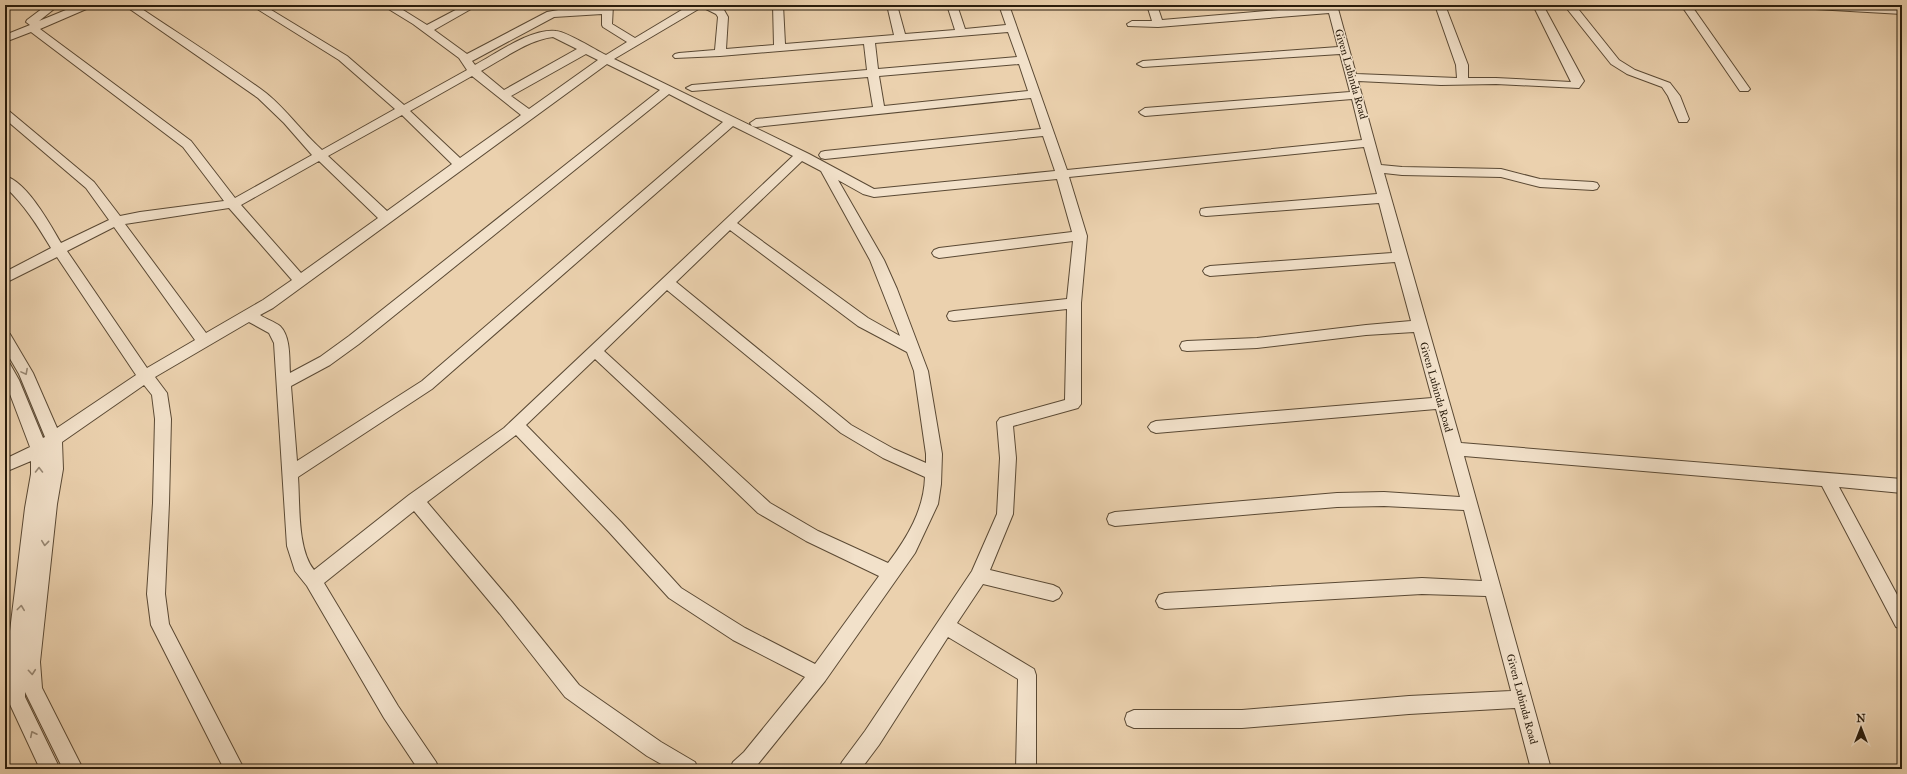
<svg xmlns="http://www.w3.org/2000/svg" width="1907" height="774" viewBox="0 0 1907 774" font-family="'IM FELL Great Primer',serif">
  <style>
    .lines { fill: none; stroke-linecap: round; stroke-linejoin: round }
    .minor-casing { stroke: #5a4934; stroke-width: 2 }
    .minor { fill: #f2e1ca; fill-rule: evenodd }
    .oneway { stroke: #988874 }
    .labels { text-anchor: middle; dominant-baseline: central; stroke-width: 3; stroke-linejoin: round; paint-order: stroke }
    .street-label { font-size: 11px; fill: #291c0c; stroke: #f2e1ca }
  </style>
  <rect width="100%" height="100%" fill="#ebd1ae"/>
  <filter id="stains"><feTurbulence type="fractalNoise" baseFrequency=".005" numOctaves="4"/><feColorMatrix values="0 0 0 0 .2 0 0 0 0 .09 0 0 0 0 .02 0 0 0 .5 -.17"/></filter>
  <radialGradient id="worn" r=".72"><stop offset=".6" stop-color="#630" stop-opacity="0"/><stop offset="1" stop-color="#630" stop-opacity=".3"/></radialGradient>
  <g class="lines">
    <!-- minor casing -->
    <g class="minor-casing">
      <g id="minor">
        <path d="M47,5H59L39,21L78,5H92L91,7L40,29L191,141L235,198L312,155L284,123L258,98L124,5H136C179,34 224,62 266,93C287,110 302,132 322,150L395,109L339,60L251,5H263L347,56L404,105L467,70L459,58L413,24L382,5H395L427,25L465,5H478L434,30L467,54L547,12L564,9L603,8V5H613L612,24L635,38L690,5H711L724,10L728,17L726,49L774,45L773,5H783L785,44L894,35L887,5H897L905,34L955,30L947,5H957L965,29L1006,25L999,5H1009L1067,170L1362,140L1352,99L1145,116L1141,114L1139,112L1145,108L1350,92L1340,54L1143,67L1137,64L1143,61L1338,47L1329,13L1158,27L1128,26L1127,24L1132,21H1152L1147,5H1157L1162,20L1337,5L1356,74L1457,78L1456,65L1435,5H1445L1468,65V78H1496L1571,82L1533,5H1543L1584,81L1579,88L1496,84L1441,85L1358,81L1381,165L1402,167L1501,169L1540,179L1593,182L1597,183L1599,186L1597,189L1593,190L1540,187L1501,177L1402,175L1384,173L1461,443L1902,479V493L1839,487L1902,604V629L1896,627L1822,486L1464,456L1551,769H1531L1515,708L1409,714L1242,728H1134L1127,725L1125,719L1127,713L1134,710H1242L1409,696L1511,691L1486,596L1422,594L1165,609L1159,607L1156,601L1159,595L1165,593L1422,578L1482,581L1464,510L1384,506L1337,507L1115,526L1109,524L1107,519L1109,514L1115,512L1337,493L1384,492L1460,497L1436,409L1156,433L1151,431L1148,427L1151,423L1156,421L1432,398L1414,332L1366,335L1257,348L1187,351L1182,350L1180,346L1182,342L1187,341L1257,338L1366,325L1411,321L1395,262L1210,276L1205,274L1203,271L1205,268L1210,266L1392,253L1379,203L1206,216L1201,215L1200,212L1201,209L1206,208L1377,194L1364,147L1069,177L1087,236L1081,303V404L1078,408L1013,426L1016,458L1013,514L990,570L1053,585L1059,588L1062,593L1059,598L1053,601L983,584L957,623L1034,669L1036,675V769H1016L1018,679L948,637L879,745L861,769H839L842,762L865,731L972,571L997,514L1000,458L997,422L1000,418L1065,400L1067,309L954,321L949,320L947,316L949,312L954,311L1067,299L1073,241L939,258L934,256L932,253L934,250L939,248L1072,232L1057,179L874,197L863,194L838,180L884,260L897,289L928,371L942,454L941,484L938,504L915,553L825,681L754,769H730L733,762L744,752L805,677L733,640L669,598L609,532L516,435L427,502L512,602L579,685L661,742L695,762L698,769H670L647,756L565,697L500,614L414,511L324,583L398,706L436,762L439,769H418L384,718L307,586L295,571L287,546L274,343L269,333L249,322L155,377L167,393L171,419L169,503L165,594L169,624L244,769H224L151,625L147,594L153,503L155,419L152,395L144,385L62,442L63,469L57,504L40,662L42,688L83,769H63L25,692V697L60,769H40L7,698L5,672L25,508L31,474V461L5,472V459L30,447L5,381V362L10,364L19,380L43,438L45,437L19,374L5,350V333L10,334L33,373L57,428L136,375L57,257L5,283V272L51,248C37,225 25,205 5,187V176C27,182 50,224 61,243L109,220L86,188L5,119V109L9,111L94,182L120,216L140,212L224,201L183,147L31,32L5,42V35L30,25L26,22L27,20ZM702,7L716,14L718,17L715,50L679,53L675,54L673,56L675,58L720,56L864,44L867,70L692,85L686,88L692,91L868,77L873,107L756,119L750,123L752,126L756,127L1031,98L1041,129L825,151L821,152L819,155L821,158L825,159L1043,136L1055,171L874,189L809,154L614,59ZM602,14V25L603,27L627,42L606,55C594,49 567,32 556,31C531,28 496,54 475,65L472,61L554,17ZM1008,32L1017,57L878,69L875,43ZM553,37L577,49L504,90L481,71C503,59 528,40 553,37ZM586,54L598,60L529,109L511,96ZM607,64L660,90L349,336L320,357L290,373C289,359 291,337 280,326C275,322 266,319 260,315L273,308ZM1019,64L1028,91L884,106L879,76ZM472,76L521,115L460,158L410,111ZM669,94L723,122L422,381L297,461L291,386L330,365L359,344ZM402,115L452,164L387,211L328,156ZM733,126L793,156L504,428L409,495L314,570C297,549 300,504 298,477L432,389ZM319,161L378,218L301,273L241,205ZM802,161L821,171L870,260L900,336L868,318L737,223ZM229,208L292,280L263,300L206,333L125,224ZM114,227L195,340L147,368L67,251ZM730,230L858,326L907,352L914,371L926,454V463L894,449L851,425L676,282ZM667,290L841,433L883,458L925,477C924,510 907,538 888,563L818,531L770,503L604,351ZM595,359L704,461L758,513L806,541L879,576L815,664L745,628L681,588L621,522L526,425Z"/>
        <path d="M1564,5H1575L1619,60L1635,70L1670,83L1680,96L1689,119L1687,122H1679L1668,96L1662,87L1627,74L1611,64Z"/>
        <path d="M1681,5H1691L1750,89L1748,91H1740Z"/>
        <path d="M1793,5H1853L1902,8V14L1798,8Z"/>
      </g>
    </g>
    <!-- minor -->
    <use href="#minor" class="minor"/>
  </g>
  <!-- one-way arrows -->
  <defs><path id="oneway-chevron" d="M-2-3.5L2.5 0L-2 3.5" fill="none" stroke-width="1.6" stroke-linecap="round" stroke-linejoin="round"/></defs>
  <g class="oneway">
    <use href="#oneway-chevron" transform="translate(25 372) rotate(62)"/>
    <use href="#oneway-chevron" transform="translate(39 470) rotate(-90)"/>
    <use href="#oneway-chevron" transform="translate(45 543) rotate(96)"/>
    <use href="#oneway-chevron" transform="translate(21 608) rotate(-83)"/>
    <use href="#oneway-chevron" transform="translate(32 672) rotate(85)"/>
    <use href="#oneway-chevron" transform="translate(33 734) rotate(-116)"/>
  </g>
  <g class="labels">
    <!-- street labels -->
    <g class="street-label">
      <text transform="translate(1351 74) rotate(74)">Given Lubinda Road</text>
      <text transform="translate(1436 387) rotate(74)">Given Lubinda Road</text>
      <text transform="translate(1522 699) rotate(75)">Given Lubinda Road</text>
    </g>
  </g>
  <!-- margin -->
  <rect width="1907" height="774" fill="none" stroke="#ebd1ae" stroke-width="20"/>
  <rect x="6" y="6" width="1895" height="762" fill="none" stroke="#291c0c" stroke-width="2"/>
  <rect x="10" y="10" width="1887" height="754" fill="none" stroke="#291c0c"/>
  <!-- north arrow -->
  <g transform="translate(1861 728)" stroke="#f2e1ca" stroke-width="3" paint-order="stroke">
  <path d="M0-3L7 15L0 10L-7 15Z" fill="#291c0c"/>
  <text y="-6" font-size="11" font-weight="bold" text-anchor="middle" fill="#291c0c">N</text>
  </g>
  <rect width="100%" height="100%" filter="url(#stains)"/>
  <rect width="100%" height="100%" fill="url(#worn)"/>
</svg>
